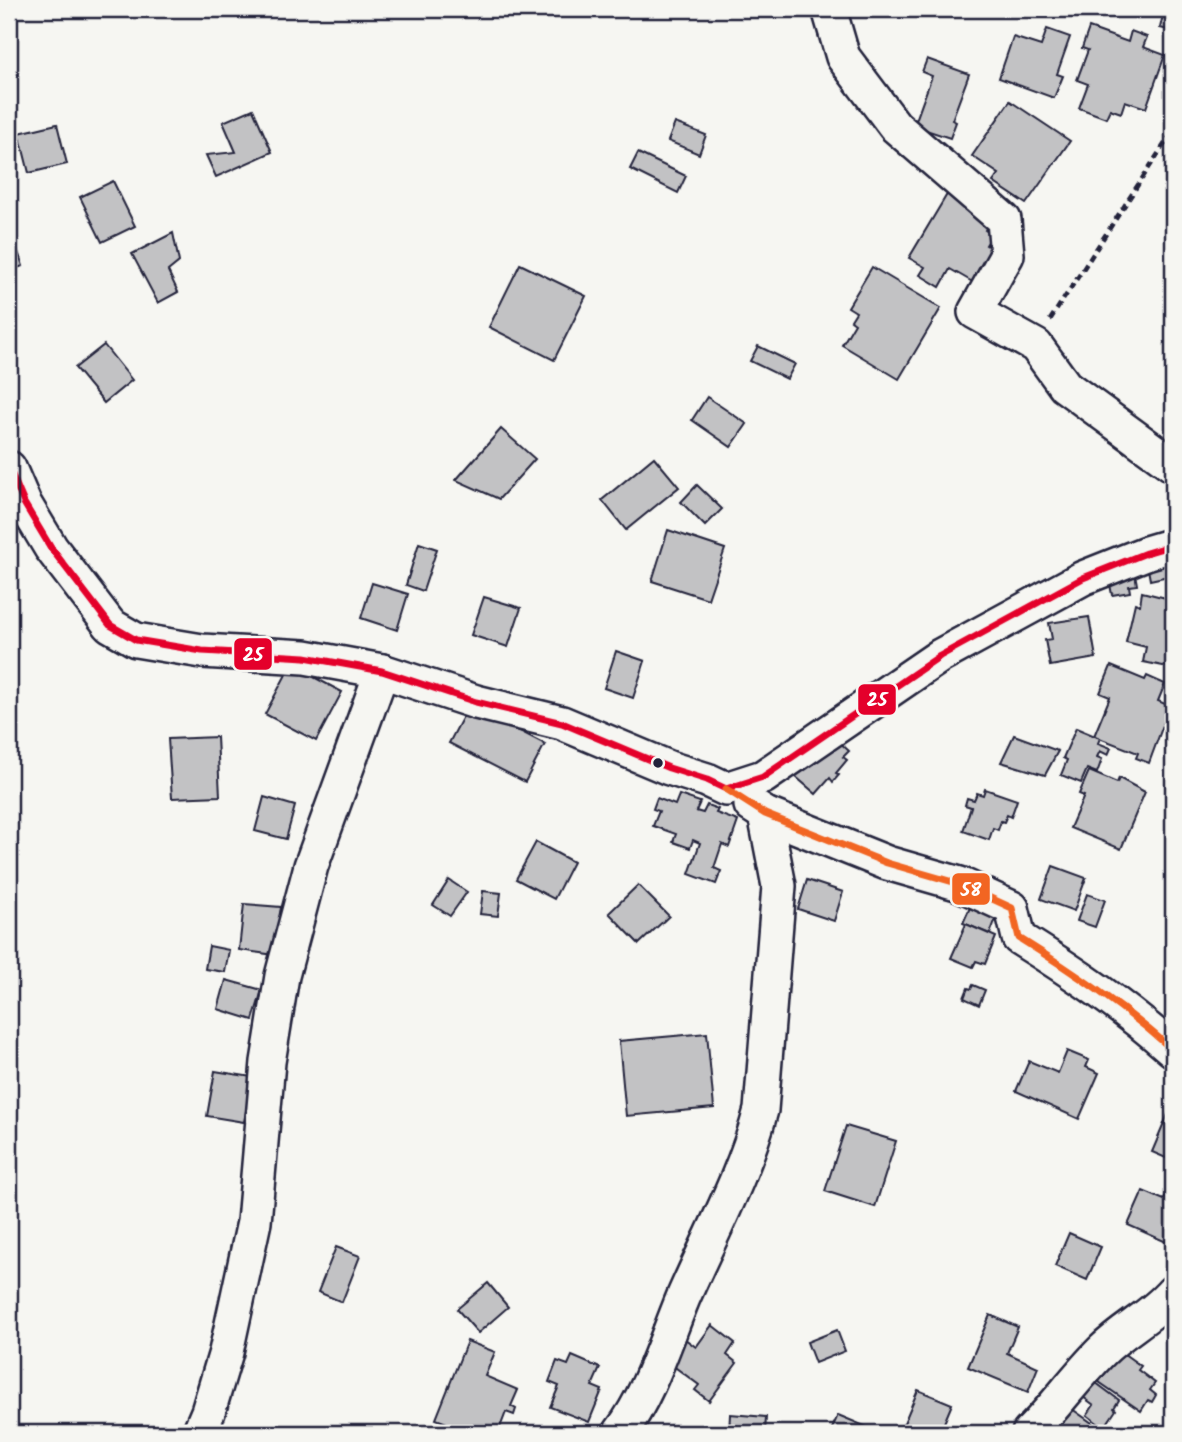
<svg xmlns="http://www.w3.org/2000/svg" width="1182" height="1442" viewBox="0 0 1182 1442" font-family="Kalam,sans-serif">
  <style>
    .building { fill: #c2c2c4; stroke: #22223b; stroke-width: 2 }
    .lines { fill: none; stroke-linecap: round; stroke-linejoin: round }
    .street-casing { stroke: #22223b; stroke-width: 38 }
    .path { stroke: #22223b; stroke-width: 4.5; stroke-dasharray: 7 5; stroke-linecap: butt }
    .street { stroke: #f6f6f2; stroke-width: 33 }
    .bus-1-casing { stroke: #f6f6f2; stroke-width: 12 }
    .bus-2-casing { stroke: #f6f6f2; stroke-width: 12 }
    .bus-1 { stroke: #e4002b; stroke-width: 7 }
    .bus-2 { stroke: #f26522; stroke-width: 7 }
    .bus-dot { fill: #22223b; stroke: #f6f6f2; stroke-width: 2.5 }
    .line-badge { stroke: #f6f6f2; stroke-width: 2.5 }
    .badge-label { font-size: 19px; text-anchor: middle; font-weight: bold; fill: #fff }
  </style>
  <rect width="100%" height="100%" fill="#f6f6f2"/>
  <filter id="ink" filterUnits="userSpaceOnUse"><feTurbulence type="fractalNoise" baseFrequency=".0143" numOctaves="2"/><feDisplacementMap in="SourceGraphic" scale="14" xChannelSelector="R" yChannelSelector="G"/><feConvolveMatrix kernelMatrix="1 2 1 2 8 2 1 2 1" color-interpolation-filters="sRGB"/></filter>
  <g filter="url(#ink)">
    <!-- building -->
    <g class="building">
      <path d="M1151,9H1173V31L1160,28L1163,15Z"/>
      <path d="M1089,28L1128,42L1131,31L1147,37L1143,47L1165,55L1146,108L1125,101L1121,113L1110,109L1106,118L1079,108L1088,84L1077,80L1088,50L1082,48Z"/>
      <path d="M1047,29L1070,37L1057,74L1063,76L1054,98L999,78L1013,37L1041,46Z"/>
      <path d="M927,59L969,74L952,120L956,122L950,138L914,126L932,76L922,72Z"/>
      <path d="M1010,101L1070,141L1026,204L993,182L999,174L972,156Z"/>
      <path d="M253,109L272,152L216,177L206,155L236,152L223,122Z"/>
      <path d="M675,123L706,135L699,154L668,141Z"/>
      <path d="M57,124L67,164L29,173L19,133Z"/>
      <path d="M638,153L686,176L678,193L630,169Z"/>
      <path d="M113,181L135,226L102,242L80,197Z"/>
      <path d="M952,186L993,217L985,230L992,235L986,245L995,251L976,284L950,269L940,287L920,275L925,267L909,258Z"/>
      <path d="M9,226L23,266L9,271Z"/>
      <path d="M173,233L179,262L168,271L178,292L158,303L132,254Z"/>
      <path d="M520,264L586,296L554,360L489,327Z"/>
      <path d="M872,267L941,308L899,379L842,345L855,323L851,320L856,312L848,307Z"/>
      <path d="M104,345L132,380L104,403L75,368Z"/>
      <path d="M758,346L795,364L787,379L750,361Z"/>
      <path d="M707,397L747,424L731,447L692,420Z"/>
      <path d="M501,429L535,459L499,499L456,480Z"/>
      <path d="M654,457L679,487L626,530L602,500Z"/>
      <path d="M697,485L722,509L705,526L681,502Z"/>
      <path d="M668,530L725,549L708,599L652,581Z"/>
      <path d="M419,543L437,549L423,591L406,585Z"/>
      <path d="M1173,549V575L1150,580L1148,569Z"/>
      <path d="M1134,568L1137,585L1129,586L1130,592L1112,595L1108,573Z"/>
      <path d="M1171,576H1173V668L1143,662L1146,647L1126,642L1135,603L1140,605L1142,592L1166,598Z"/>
      <path d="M372,583L408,594L397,630L361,618Z"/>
      <path d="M484,597L521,608L508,647L471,635Z"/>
      <path d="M1089,617L1096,658L1050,666L1045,640L1052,639L1049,623Z"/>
      <path d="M616,651L645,661L633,698L604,688Z"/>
      <path d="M291,665L342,692L316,741L265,714Z"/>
      <path d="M1111,666L1145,680L1147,676L1165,684L1158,701L1170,706L1149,763L1136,758L1138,753L1094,736L1110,697L1100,693Z"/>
      <path d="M469,705L545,744L525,782L449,743Z"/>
      <path d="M1076,728L1100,738L1098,743L1111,748L1108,755L1100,751L1097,757L1102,759L1097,773L1087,769L1081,783L1061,775L1067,760L1063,758Z"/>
      <path d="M1014,735L1058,751L1045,775L1001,762Z"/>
      <path d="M217,737L220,796L172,798L168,739Z"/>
      <path d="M836,739L849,751L843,757L847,760L836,773L839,775L833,782L830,778L816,794L789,771Z"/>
      <path d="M1089,771L1117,783L1119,778L1145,792L1121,849L1070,828L1084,796L1079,794Z"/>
      <path d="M985,789L1017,800L1011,817L1007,815L1004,822L1001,821L998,830L993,828L989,840L963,831L971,807L965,805L967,798L974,800L977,793L983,795Z"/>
      <path d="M679,795L700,802L696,811L703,813L707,805L718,809L716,813L738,821L729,847L722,844L714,868L721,871L716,884L689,874L700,843L693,840L690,848L673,842L676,834L653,826L659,811L653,809L657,798L675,805Z"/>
      <path d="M264,797L295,806L286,839L255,831Z"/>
      <path d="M536,842L573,862L554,899L516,879Z"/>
      <path d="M1053,866L1086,878L1074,911L1041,899Z"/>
      <path d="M449,880L467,892L450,916L433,905Z"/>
      <path d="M807,880L843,892L834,921L798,909Z"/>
      <path d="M638,885L669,916L639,944L609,913Z"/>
      <path d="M483,891L501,893L498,916L480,914Z"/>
      <path d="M976,894L1006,907L1000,923L995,921L990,934L963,923Z"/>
      <path d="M1087,894L1105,900L1095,927L1077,921Z"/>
      <path d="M244,904L281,907L275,955L239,950Z"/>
      <path d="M966,924L996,937L985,964L976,961L973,967L951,958Z"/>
      <path d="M209,946L229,950L225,972L205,969Z"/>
      <path d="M226,980L262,990L253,1020L218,1009Z"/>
      <path d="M973,985L985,990L979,1005L964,998L968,988L971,989Z"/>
      <path d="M707,1033L714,1108L626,1116L619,1041Z"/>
      <path d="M1067,1051L1089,1060L1086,1067L1099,1073L1079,1119L1016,1091L1029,1061L1058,1073Z"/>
      <path d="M215,1071L252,1077L244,1122L207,1116Z"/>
      <path d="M1171,1107L1173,1108V1161L1152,1152Z"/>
      <path d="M846,1126L896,1141L875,1207L825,1191Z"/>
      <path d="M1172,1182H1173V1245L1128,1225L1143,1191L1164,1200Z"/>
      <path d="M1069,1233L1101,1247L1087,1280L1055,1266Z"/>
      <path d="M336,1247L360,1256L342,1302L318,1292Z"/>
      <path d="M488,1283L508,1307L478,1333L457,1309Z"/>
      <path d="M990,1315L1018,1327L1007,1353L1038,1367L1028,1392L968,1367Z"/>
      <path d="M712,1325L735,1343L727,1355L737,1363L709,1401L695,1390L699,1385L668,1362L685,1339L696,1347Z"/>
      <path d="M837,1330L845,1351L815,1363L807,1342Z"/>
      <path d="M467,1341L495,1352L485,1376L518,1390L511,1406L516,1409L514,1415L506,1412L498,1433H473L436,1419Z"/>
      <path d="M1120,1351L1141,1366L1138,1370L1155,1383L1150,1390L1156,1395L1152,1402L1148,1400L1141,1411L1099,1382Z"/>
      <path d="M572,1356L600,1368L592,1386L602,1390L589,1422L550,1407L559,1386L549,1382L557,1361L568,1365Z"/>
      <path d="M1088,1377L1119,1400L1114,1408L1116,1410L1104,1428L1087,1415L1094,1405L1076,1392Z"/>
      <path d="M918,1390L952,1404L944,1423L954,1427L952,1433H910L901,1430Z"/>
      <path d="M1062,1402L1102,1430L1099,1433H1059L1046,1425Z"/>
      <path d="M730,1414L766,1417L765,1433H729Z"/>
      <path d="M838,1415L879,1432L878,1433H830Z"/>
    </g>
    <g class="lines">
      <!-- street casing -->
      <g class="street-casing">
        <g id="street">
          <path d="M829,9L843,57L895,126L1004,220L1007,255L975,312L1036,346L1065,386L1173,465"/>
          <path d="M9,468L24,503L51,548L110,625L136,640L202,651L305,657L382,671L476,702L562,723L669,768L707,780L726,789L763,777L940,656L1083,578L1146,553L1173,545"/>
          <path d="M751,805L765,814L887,863L960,884L1012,908L1019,938C1075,973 1123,1006 1173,1050"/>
          <path d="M199,1433L208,1412L226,1352L254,1222L268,1062L282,976L311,866L382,671"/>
          <path d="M620,1433C650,1393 664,1344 683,1298C710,1236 744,1175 761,1110L779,886L765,814"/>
          <path d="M1029,1433C1055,1407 1076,1377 1102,1351C1124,1329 1151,1317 1173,1292"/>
        </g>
      </g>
      <!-- path -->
      <path class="path" d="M1050,320L1173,131"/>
      <!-- street -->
      <use href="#street" class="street"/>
      <!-- bus-1 casing -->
      <g class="bus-1-casing">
        <path id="bus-1" d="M9,468L24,503L51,548L110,625L136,640L202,651L305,657L382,671L476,702L562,723L669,768L707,780L726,789L763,777L940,656L1083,578L1146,553L1173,545"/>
      </g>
      <!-- bus-2 casing -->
      <g class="bus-2-casing">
        <path id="bus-2" d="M726,789L765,814L887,863L960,884L1012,908L1019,938C1075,973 1123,1006 1173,1050"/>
      </g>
      <!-- bus-1 -->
      <use href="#bus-1" class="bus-1"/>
      <!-- bus-2 -->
      <use href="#bus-2" class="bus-2"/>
    </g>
  </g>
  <!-- markers -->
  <circle class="bus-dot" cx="658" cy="763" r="6"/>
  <g class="line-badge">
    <rect x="233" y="637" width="40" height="34" rx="7" fill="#e4002b"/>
    <rect x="857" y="683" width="40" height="33" rx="7" fill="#e4002b"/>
    <rect x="951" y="872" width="40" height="34" rx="7" fill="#f26522"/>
  </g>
  <g class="badge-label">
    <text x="253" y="661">25</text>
    <text x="877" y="706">25</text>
    <text x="971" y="896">58</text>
  </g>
  <!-- margin -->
  <rect width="1182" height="1442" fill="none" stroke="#f6f6f2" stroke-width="35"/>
  <rect x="18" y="18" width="1147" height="1407" fill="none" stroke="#22223b" stroke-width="2.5" filter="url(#ink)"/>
</svg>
